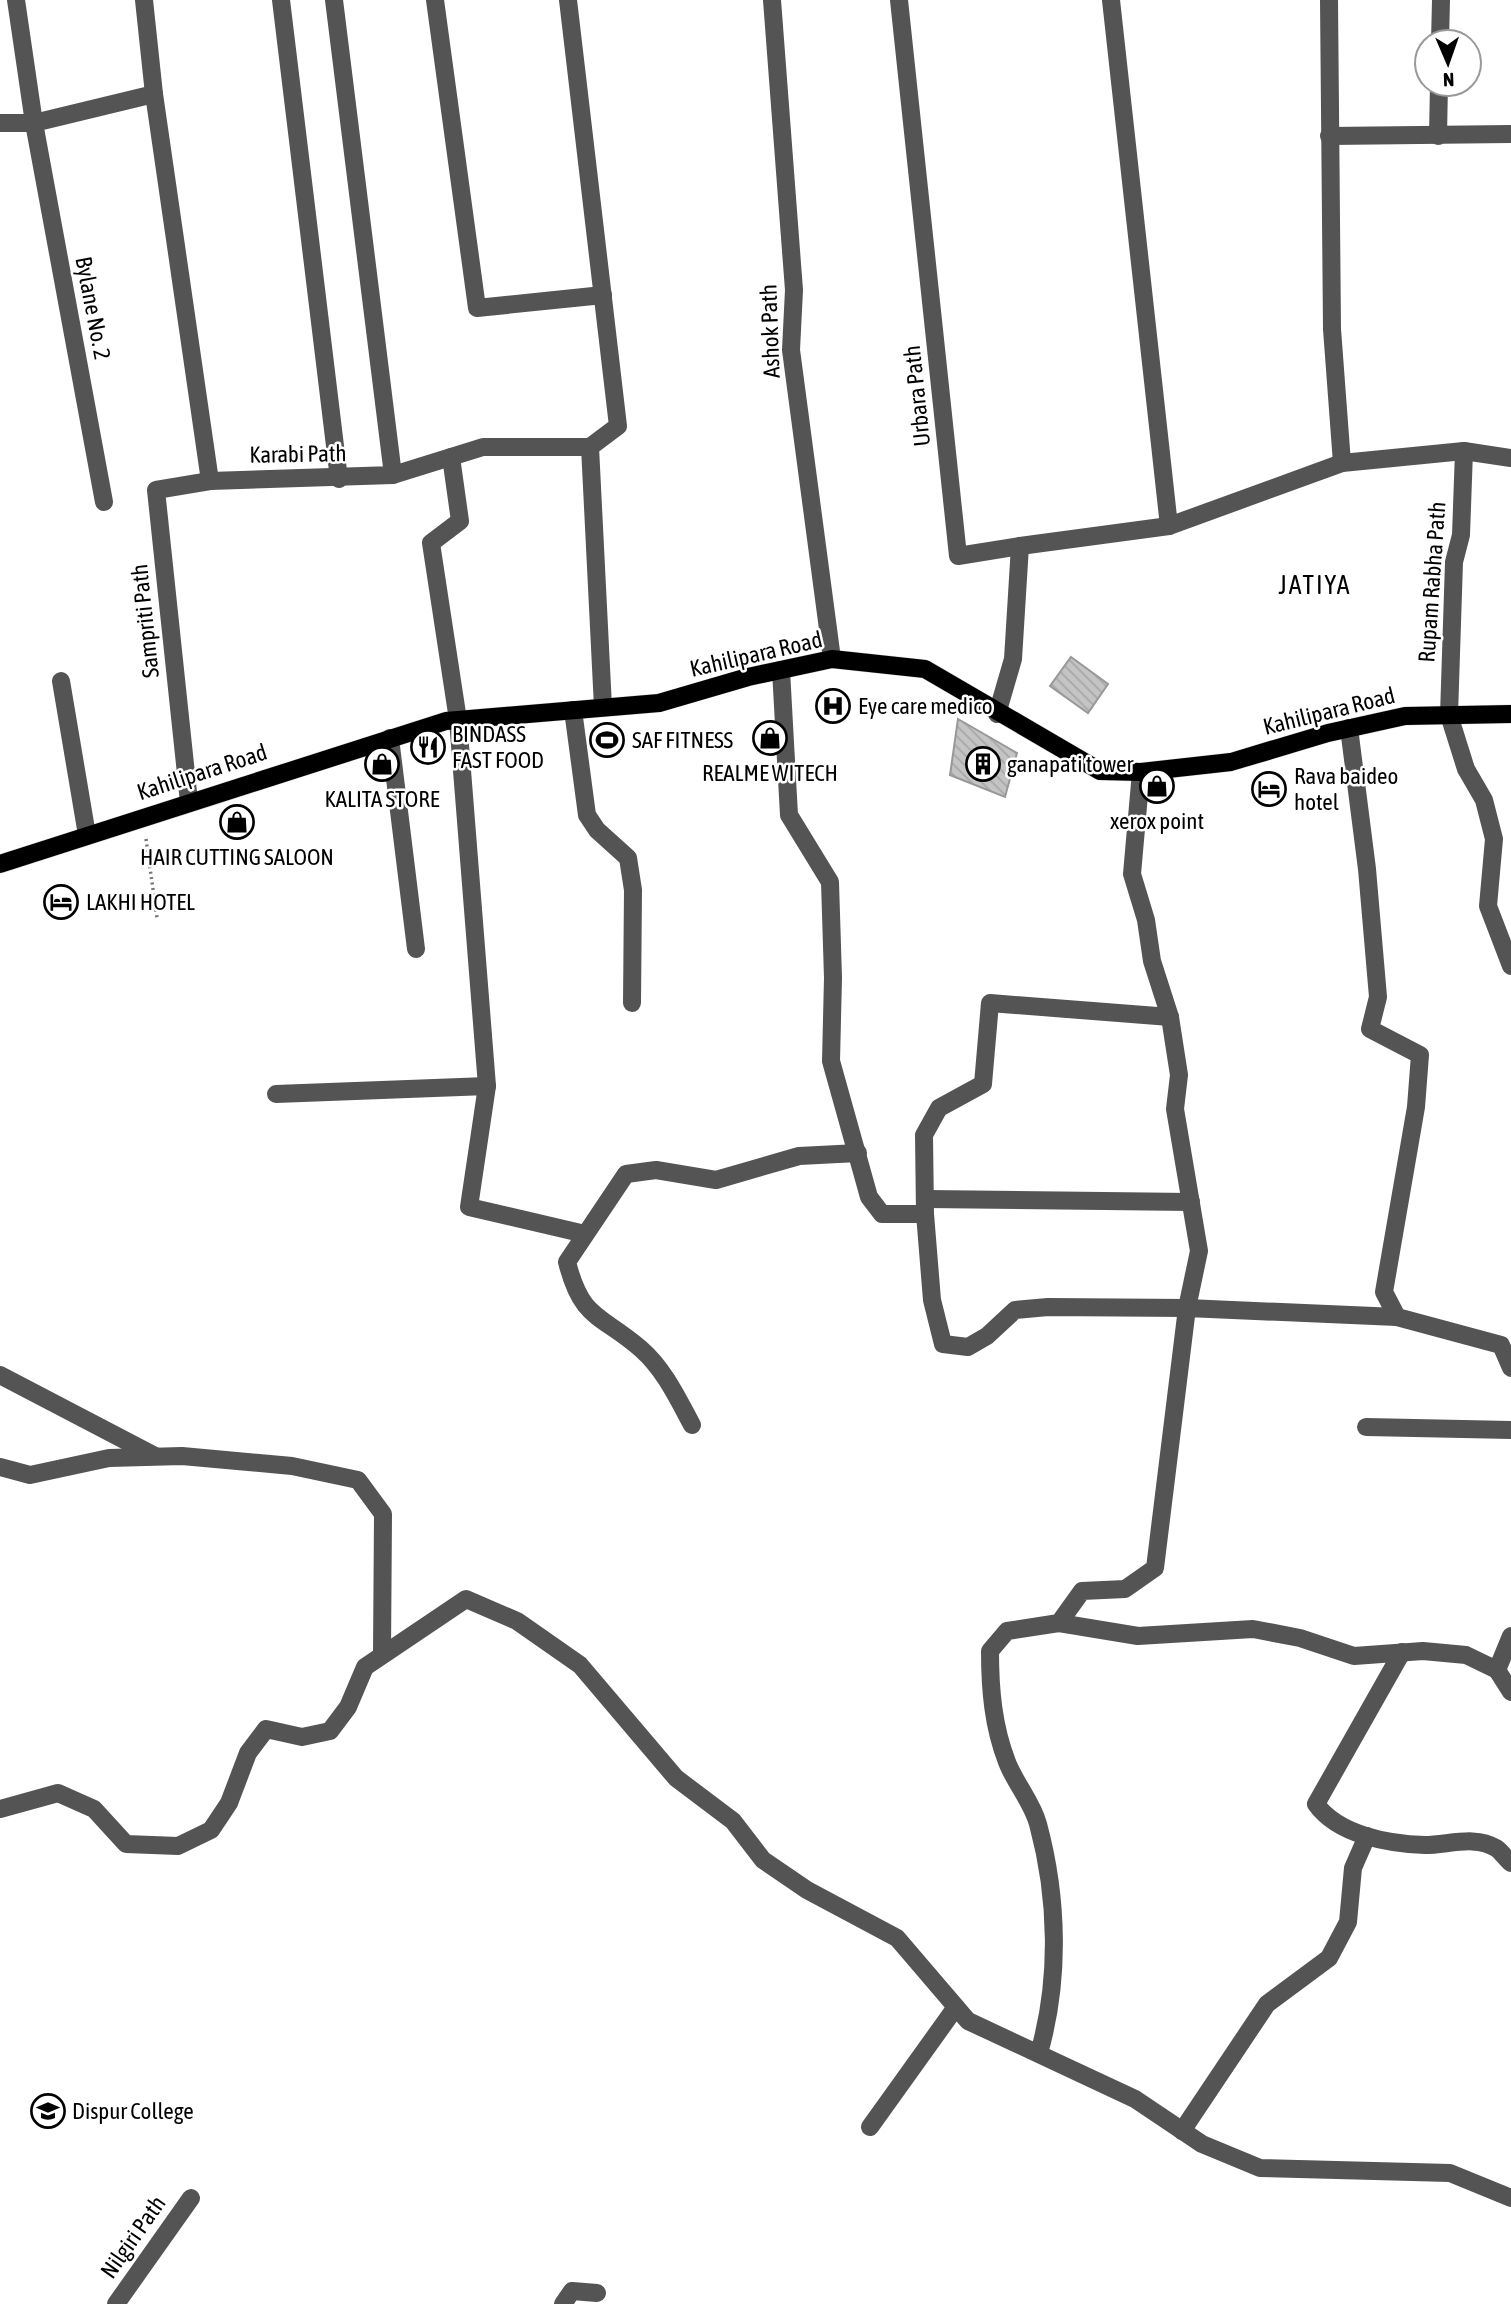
<svg xmlns="http://www.w3.org/2000/svg" width="1511" height="2304" viewBox="0 0 1511 2304" font-family="'Asap Condensed',sans-serif">
  <style>
    .building { fill: url(#building-back-hatch); stroke: #989898; stroke-width: 2 }
    .lines { fill: none; stroke-linecap: round; stroke-linejoin: round }
    .major-casing { stroke: #dbdbdb; stroke-width: 19 }
    .path { stroke: #767676; stroke-width: 3.5; stroke-dasharray: 2 3.5; stroke-linecap: butt }
    .minor { stroke: #545454; stroke-width: 18 }
    .major { stroke: #000; stroke-width: 18 }
    .labels { text-anchor: middle; dominant-baseline: central; stroke-width: 5; stroke-linejoin: round; paint-order: stroke }
    .street-label { font-size: 23px; fill: #000; stroke: #fff }
    .poi-label { font-size: 23px; fill: #000; stroke: #fff; text-anchor: start }
    .quarter-label { font-size: 26px; letter-spacing: 2px; fill: #000; stroke: #fff }
  </style>
  <defs>
    <pattern id="building-back-hatch" width="6" height="6" patternUnits="userSpaceOnUse" patternTransform="scale(1.75)"><rect width="6" height="6" fill="#c4c4c4"/><path d="M-1 5l2 2M0 0l6 6M5-1l2 2" fill="none" stroke="#a7a7a7"/></pattern>
  </defs>
  <rect width="100%" height="100%" fill="#fff"/>
  <!-- building -->
  <g class="building">
    <path d="M1071,657L1108,684L1088,713L1050,686Z"/>
    <path d="M958,719L1017,753L1005,797L950,775Z"/>
  </g>
  <g class="lines">
    <!-- major casing -->
    <g class="major-casing">
      <path id="major" d="M0,864L446,721L659,703L748,677L832,659L925,669L1100,771L1141,772L1231,762L1328,733L1405,716L1511,714"/>
    </g>
    <!-- path -->
    <path class="path" d="M146,839L157,918"/>
    <!-- minor -->
    <g class="minor">
      <path d="M16,0L34,123L104,502"/>
      <path d="M144,0L154,94L210,481L393,475L334,0"/>
      <path d="M281,0L339,479"/>
      <path d="M435,0L477,308L603,295"/>
      <path d="M568,0L618,426L590,447L603,707"/>
      <path d="M772,0L794,290L791,350L832,659"/>
      <path d="M899,0L958,556L1020,546L1013,659L997,714"/>
      <path d="M1329,0L1332,329L1342,463"/>
      <path d="M1440,42L1441,0"/>
      <path d="M0,123H34L154,94"/>
      <path d="M1329,136L1511,134"/>
      <path d="M1438,136L1439,84"/>
      <path d="M1464,451L1461,535L1454,562L1449,715L1466,769L1484,800L1494,839L1488,906L1511,966"/>
      <path d="M451,457L460,521L431,543L458,720L487,1086"/>
      <path d="M393,475L483,447H590"/>
      <path d="M1169,526L1342,463L1464,451L1511,458"/>
      <path d="M1020,546L1169,526L1111,0"/>
      <path d="M781,670L789,815L830,882L833,978L831,1061L869,1197L882,1214H925L932,1300L943,1344L968,1347L987,1336L1015,1310L1048,1307L1187,1308L1199,1251L1175,1109L1179,1075L1170,1017L1152,961L1146,920L1132,874L1141,772"/>
      <path d="M61,681L87,835"/>
      <path d="M573,710L587,815L597,830L628,858L633,890L632,1003"/>
      <path d="M1349,728L1367,869L1378,997L1370,1029L1420,1055L1416,1107L1384,1292L1397,1317L1501,1345L1511,1368"/>
      <path d="M390,738L416,949"/>
      <path d="M189,802L156,490L210,481"/>
      <path d="M276,1094L487,1086L469,1207L585,1234"/>
      <path d="M926,1199L1191,1202"/>
      <path d="M925,1214L924,1135L939,1108L983,1084L990,1003L1170,1017"/>
      <path d="M0,1375L155,1456"/>
      <path d="M692,1425C678,1399 664,1369 641,1349C601,1314 582,1321 567,1262L626,1174L656,1170L716,1180L799,1156L858,1153"/>
      <path d="M1366,1427L1511,1430"/>
      <path d="M0,1467L30,1475L109,1458L182,1456L292,1466L358,1480L383,1514L382,1655"/>
      <path d="M1059,1623L1138,1636L1253,1629L1300,1638L1354,1656L1423,1651L1466,1655L1497,1670L1511,1636"/>
      <path d="M1402,1652L1316,1804C1338,1835 1389,1844 1425,1845C1448,1845 1475,1835 1496,1848C1501,1851 1506,1859 1511,1863"/>
      <path d="M1497,1670L1511,1692"/>
      <path d="M0,1809L58,1793L94,1809L126,1844L178,1846L211,1830L229,1803L248,1753L266,1729L302,1737L330,1731L348,1707L365,1667L466,1599L517,1621L580,1665L676,1778L733,1821L763,1860L807,1890L897,1938L968,2021L1135,2099L1202,2144L1260,2168L1450,2173L1511,2198"/>
      <path d="M1039,2053C1060,1980 1058,1898 1038,1824C1032,1802 1015,1783 1007,1762C993,1726 990,1689 990,1651L1007,1631L1059,1623L1082,1591L1125,1589L1155,1568L1187,1308L1397,1317"/>
      <path d="M870,2127L956,2007"/>
      <path d="M1182,2131L1267,2004L1329,1958L1348,1922L1353,1868L1367,1836"/>
      <path d="M116,2304L191,2198"/>
      <path d="M563,2304L572,2291L597,2293"/>
    </g>
    <!-- major -->
    <use href="#major" class="major"/>
  </g>
  <!-- icons -->
  <defs>
    <g id="hospital-ring" transform="scale(1.75)"><circle r="9.5" fill="#fff" stroke="#000" stroke-width="1.5"/><path d="M-5-5h3v3.5h4V-5h3V5h-3V1.5h-4V5h-3Z" fill="#000"/></g>
    <g id="shop-ring" transform="scale(1.75)"><circle r="9.5" fill="#fff" stroke="#000" stroke-width="1.5"/><path d="M-5-2.5h2.3a2.7 3.5 0 0 1 5.4 0H5L5.5 6h-11ZM-1.5-2.5h3a1.5 2.3 0 0 0-3 0Z" fill="#000"/></g>
    <g id="stadium-ring" transform="scale(1.75)"><circle r="9.5" fill="#fff" stroke="#000" stroke-width="1.5"/><path d="M0-5a6.5 5 0 1 0 0 10a6.5 5 0 1 0 0-10ZM-3.5-1.8h7v3.6h-7Z" fill="#000"/></g>
    <g id="restaurant-ring" transform="scale(1.75)"><circle r="9.5" fill="#fff" stroke="#000" stroke-width="1.5"/><path d="M-5-6h1v4h1v-4h1v4h1v-4h1v5L-1.5 .5V6h-2V.5L-5-1ZM5-6V6H3V1.5H1.5Q1.5-4 5-6Z" fill="#000"/></g>
    <g id="building-ring" transform="scale(1.75)"><circle r="9.5" fill="#fff" stroke="#000" stroke-width="1.5"/><path d="M-4-6H4V6H1V3H-1V6H-4ZM-2.5-4.3h1.7v1.8h-1.7ZM.8-4.3h1.7v1.8H.8ZM-2.5-1h1.7V.8h-1.7ZM.8-1h1.7V.8H.8Z" fill="#000"/></g>
    <g id="hotel-ring" transform="scale(1.75)"><circle r="9.5" fill="#fff" stroke="#000" stroke-width="1.5"/><path d="M-6-4.5h1.5V1H6V5H4.5V3h-9V5H-6ZM-4 0a1.8 1.8 0 1 1 3.6 0ZM.5 0V-2.5h3Q6-2.5 6 0Z" fill="#000"/></g>
    <g id="university-ring" transform="scale(1.75)"><circle r="9.5" fill="#fff" stroke="#000" stroke-width="1.5"/><path d="M0-5L7-2L0 1L-7-2ZM-4 1L0 2.5L4 1V4Q0 6-4 4Z" fill="#000"/></g>
  </defs>
  <g fill-rule="evenodd">
    <use href="#hospital-ring" x="833" y="706"/>
    <use href="#shop-ring" x="770" y="738"/>
    <use href="#stadium-ring" x="607" y="740"/>
    <use href="#restaurant-ring" x="428" y="747"/>
    <use href="#shop-ring" x="382" y="764"/>
    <use href="#building-ring" x="983" y="764"/>
    <use href="#shop-ring" x="1157" y="786"/>
    <use href="#hotel-ring" x="1269" y="789"/>
    <use href="#shop-ring" x="237" y="822"/>
    <use href="#hotel-ring" x="61" y="902"/>
    <use href="#university-ring" x="48" y="2111"/>
  </g>
  <g class="labels">
    <!-- street labels -->
    <g class="street-label">
      <text transform="translate(93 308) rotate(79)">Bylane No. 2</text>
      <text transform="translate(770 331) rotate(-92)">Ashok Path</text>
      <text transform="translate(917 396) rotate(-96)">Urbara Path</text>
      <text transform="translate(298 454) rotate(-1)">Karabi Path</text>
      <text transform="translate(1432 582) rotate(-86)">Rupam Rabha Path</text>
      <text transform="translate(145 621) rotate(-96)">Sampriti Path</text>
      <text transform="translate(756 654) rotate(-13)">Kahilipara Road</text>
      <text transform="translate(1329 711) rotate(-14)">Kahilipara Road</text>
      <text transform="translate(202 772) rotate(-18)">Kahilipara Road</text>
      <text transform="translate(133 2237) rotate(-55)">Nilgiri Path</text>
    </g>
    <!-- poi labels -->
    <g class="poi-label">
      <text x="858" y="706">Eye care medico</text>
      <text x="452" y="734">BINDASS<tspan x="452" dy="26">FAST FOOD</tspan></text>
      <text x="632" y="740">SAF FITNESS</text>
      <text x="1007" y="764">ganapati tower</text>
      <text x="770" y="773" text-anchor="middle">REALME WITECH</text>
      <text x="1294" y="776">Rava baideo<tspan x="1294" dy="26">hotel</tspan></text>
      <text x="382" y="799" text-anchor="middle">KALITA STORE</text>
      <text x="1157" y="821" text-anchor="middle">xerox point</text>
      <text x="237" y="857" text-anchor="middle">HAIR CUTTING SALOON</text>
      <text x="86" y="902">LAKHI HOTEL</text>
      <text x="72" y="2111">Dispur College</text>
    </g>
    <!-- quarter labels -->
    <g class="quarter-label">
      <text x="1315" y="585">JATIYA</text>
    </g>
  </g>
  <!-- north arrow -->
  <g transform="translate(1448 63) rotate(178)"><circle r="33" fill="#ffffff" stroke="#999999" stroke-width="2"/>
  <path d="M0-5L12 26L0 18L-12 26Z" fill="#000000"/>
  <text y="-10" font-size="19" font-weight="bold" text-anchor="middle" fill="#000000">N</text>
  </g>
</svg>
